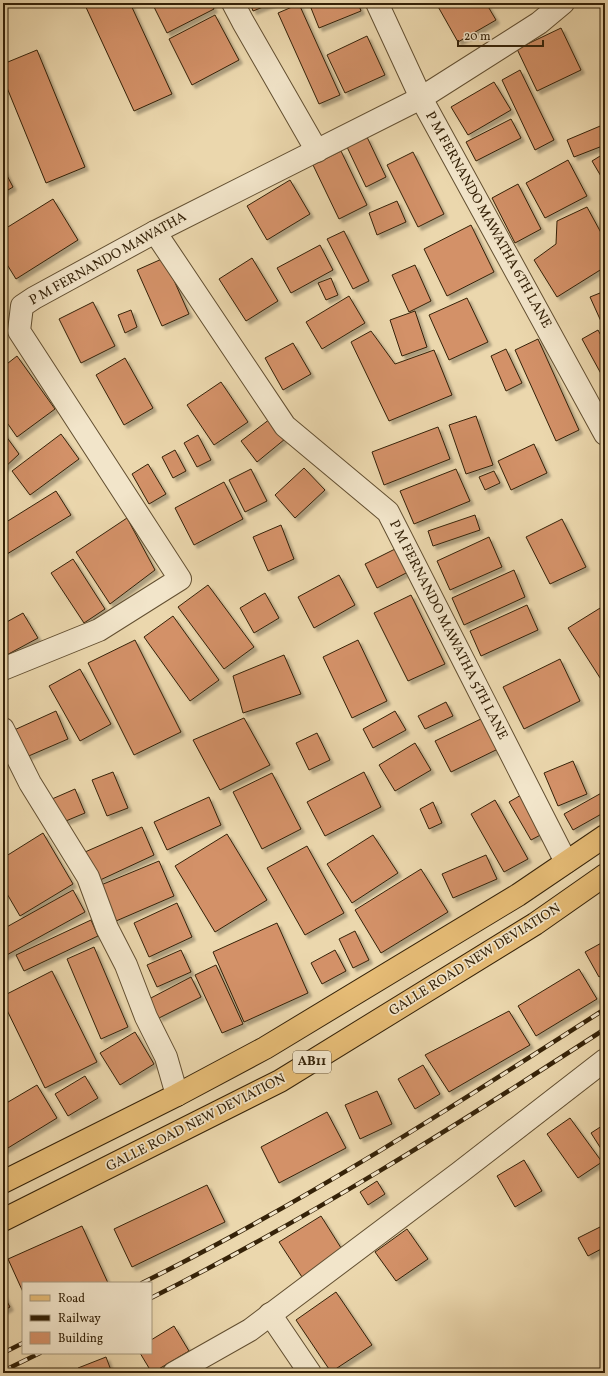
<svg xmlns="http://www.w3.org/2000/svg" width="608" height="1376" viewBox="0 0 608 1376" font-family="Vollkorn,serif">
  <style>
    .building { fill: #d39168; stroke: #352208; filter: url(#shadow) }
    .lines { fill: none; stroke-linecap: round; stroke-linejoin: round }
    .street-casing { stroke: #624f31; stroke-width: 24 }
    .primary-casing { stroke: #352208; stroke-width: 24 }
    .street { stroke: #f2e5ca; stroke-width: 22 }
    .primary { stroke: #e6bc76; stroke-width: 22 }
    .rail-casing { stroke: #352208; stroke-width: 4.5 }
    .rail { stroke: #f2e5ca; stroke-width: 3; stroke-dasharray: 9; stroke-linecap: butt }
    .labels { text-anchor: middle; dominant-baseline: central; stroke-width: 3.5; stroke-linejoin: round; paint-order: stroke }
    .shield { fill: #f2e5ca; stroke: #6e5c42; stroke-width: 1 }
    .shield-label { font-size: 13px; font-weight: bold; fill: #352208 }
    .street-label { font-size: 14px; fill: #352208; stroke: #f2e5ca }
  </style>
  <defs>
    <filter id="shadow"><feDropShadow dx="3.5" dy="3.5" stdDeviation="1" flood-color="#0004"/></filter>
  </defs>
  <rect width="100%" height="100%" fill="#ebd7ad"/>
  <filter id="stains"><feTurbulence type="fractalNoise" baseFrequency=".005" numOctaves="4"/><feColorMatrix values="0 0 0 0 .2 0 0 0 0 .09 0 0 0 0 .02 0 0 0 .5 -.17"/></filter>
  <radialGradient id="worn" r=".72"><stop offset=".6" stop-color="#630" stop-opacity="0"/><stop offset="1" stop-color="#630" stop-opacity=".3"/></radialGradient>
  <!-- building -->
  <g class="building">
    <path d="M84,3H130L172,94L134,111Z"/>
    <path d="M152,3H211L214,9L167,33Z"/>
    <path d="M250,3H273L253,11Z"/>
    <path d="M309,3H358L361,11L319,28Z"/>
    <path d="M436,3H486L496,20L458,42Z"/>
    <path d="M299,4L340,95L319,104L278,13Z"/>
    <path d="M215,15L239,60L192,85L169,39Z"/>
    <path d="M561,28L581,70L537,91L517,49Z"/>
    <path d="M367,36L385,75L345,93L327,55Z"/>
    <path d="M37,50L85,167L46,183L3,78V64Z"/>
    <path d="M520,70L554,140L535,150L502,80Z"/>
    <path d="M494,82L511,110L468,135L451,107Z"/>
    <path d="M511,119L521,138L476,161L466,142Z"/>
    <path d="M605,124V145L574,157L567,140Z"/>
    <path d="M367,137L386,177L366,187L347,147Z"/>
    <path d="M341,151L367,205L339,219L313,165Z"/>
    <path d="M413,152L444,214L418,227L387,165Z"/>
    <path d="M605,153V183L592,161Z"/>
    <path d="M568,160L587,196L545,218L526,183Z"/>
    <path d="M3,168L13,187L3,193Z"/>
    <path d="M290,180L310,214L267,240L247,206Z"/>
    <path d="M518,184L541,229L515,243L492,198Z"/>
    <path d="M53,199L78,240L16,279L3,258V230Z"/>
    <path d="M397,201L406,222L377,235L369,213Z"/>
    <path d="M587,207L605,240V267L557,297L534,260L556,244L557,221Z"/>
    <path d="M471,225L494,272L447,296L424,249Z"/>
    <path d="M344,231L369,281L353,289L327,239Z"/>
    <path d="M320,245L333,270L291,293L277,268Z"/>
    <path d="M164,258L189,314L162,326L137,270Z"/>
    <path d="M252,258L278,301L246,321L219,279Z"/>
    <path d="M415,265L431,301L409,312L392,275Z"/>
    <path d="M331,278L338,295L326,300L318,283Z"/>
    <path d="M605,291V327L604,328L590,297Z"/>
    <path d="M349,296L365,323L322,349L306,322Z"/>
    <path d="M467,298L488,342L449,360L429,315Z"/>
    <path d="M93,302L115,346L81,363L59,319Z"/>
    <path d="M131,310L137,327L125,333L118,315Z"/>
    <path d="M415,311L427,347L402,356L390,320Z"/>
    <path d="M598,330L605,343V381L582,339Z"/>
    <path d="M371,331L395,364L434,350L452,395L389,421L351,342Z"/>
    <path d="M538,339L579,430L556,441L515,350Z"/>
    <path d="M293,343L311,374L283,390L265,358Z"/>
    <path d="M506,349L522,383L506,391L491,356Z"/>
    <path d="M17,356L55,409L17,437L3,417V367Z"/>
    <path d="M125,358L153,408L124,425L96,375Z"/>
    <path d="M221,382L248,422L214,445L187,405Z"/>
    <path d="M476,416L493,465L466,474L449,425Z"/>
    <path d="M270,419L285,439L257,462L241,441Z"/>
    <path d="M438,427L450,459L384,485L372,452Z"/>
    <path d="M3,432L19,454L3,469Z"/>
    <path d="M61,434L79,459L30,495L12,471Z"/>
    <path d="M198,435L211,460L197,467L184,443Z"/>
    <path d="M534,444L547,473L511,490L498,461Z"/>
    <path d="M175,450L186,471L173,478L162,457Z"/>
    <path d="M148,464L166,494L149,504L132,474Z"/>
    <path d="M304,468L325,490L295,518L275,495Z"/>
    <path d="M251,469L267,501L245,512L229,480Z"/>
    <path d="M456,469L470,501L414,524L400,491Z"/>
    <path d="M494,471L500,483L485,490L479,477Z"/>
    <path d="M224,482L243,519L194,545L175,508Z"/>
    <path d="M56,491L71,515L7,554L3,547V524Z"/>
    <path d="M475,515L480,530L433,546L428,531Z"/>
    <path d="M127,518L155,570L110,604L76,552Z"/>
    <path d="M562,519L586,567L550,584L526,537Z"/>
    <path d="M281,525L294,559L268,571L253,537Z"/>
    <path d="M489,537L502,567L450,590L437,561Z"/>
    <path d="M397,548L408,572L377,588L365,564Z"/>
    <path d="M73,559L105,609L84,623L51,573Z"/>
    <path d="M514,570L525,597L464,625L452,598Z"/>
    <path d="M339,575L355,605L314,628L298,597Z"/>
    <path d="M208,585L254,647L224,669L178,607Z"/>
    <path d="M265,593L279,618L254,633L240,608Z"/>
    <path d="M411,595L445,664L408,681L374,613Z"/>
    <path d="M527,605L538,630L481,656L470,631Z"/>
    <path d="M605,605V683L604,684L568,628Z"/>
    <path d="M23,613L38,638L3,657V624Z"/>
    <path d="M173,616L219,680L190,701L144,637Z"/>
    <path d="M135,640L181,732L134,755L88,663Z"/>
    <path d="M358,640L387,701L352,718L323,657Z"/>
    <path d="M284,655L301,694L243,713L233,676Z"/>
    <path d="M560,659L580,701L524,729L503,687Z"/>
    <path d="M80,669L111,724L80,741L49,686Z"/>
    <path d="M446,702L453,716L425,729L418,716Z"/>
    <path d="M56,711L68,739L24,758L12,731Z"/>
    <path d="M395,711L406,730L373,748L363,729Z"/>
    <path d="M485,717L500,748L451,772L435,741Z"/>
    <path d="M244,718L270,765L220,790L193,740Z"/>
    <path d="M317,733L330,760L309,770L296,743Z"/>
    <path d="M415,743L431,770L395,791L379,765Z"/>
    <path d="M573,761L587,794L558,806L544,773Z"/>
    <path d="M113,772L128,808L107,816L92,780Z"/>
    <path d="M364,772L381,807L325,836L307,802Z"/>
    <path d="M272,773L301,829L262,849L233,792Z"/>
    <path d="M75,789L85,813L61,823L52,799Z"/>
    <path d="M528,791L550,830L531,840L509,802Z"/>
    <path d="M605,791V812L573,830L564,814Z"/>
    <path d="M209,797L221,825L167,850L154,822Z"/>
    <path d="M495,800L528,859L504,872L471,814Z"/>
    <path d="M433,802L442,823L429,829L420,809Z"/>
    <path d="M142,827L154,855L98,881L85,852Z"/>
    <path d="M43,833L73,884L20,916L3,887V858Z"/>
    <path d="M227,834L267,900L215,932L175,866Z"/>
    <path d="M373,835L398,873L352,903L327,864Z"/>
    <path d="M307,846L344,913L305,935L267,868Z"/>
    <path d="M486,855L497,879L453,898L442,874Z"/>
    <path d="M159,861L174,896L116,921L101,885Z"/>
    <path d="M421,869L448,912L381,953L355,910Z"/>
    <path d="M73,890L85,912L3,957V929Z"/>
    <path d="M177,903L192,937L149,957L134,923Z"/>
    <path d="M91,920L98,936L24,971L16,955Z"/>
    <path d="M277,923L308,993L244,1022L213,952Z"/>
    <path d="M355,931L369,960L353,968L339,939Z"/>
    <path d="M605,941V973L599,977L585,952Z"/>
    <path d="M94,947L128,1027L101,1039L67,959Z"/>
    <path d="M181,950L191,972L157,987L147,965Z"/>
    <path d="M335,950L346,971L322,984L311,963Z"/>
    <path d="M216,965L243,1024L222,1033L195,975Z"/>
    <path d="M579,969L597,999L536,1036L518,1006Z"/>
    <path d="M52,971L97,1062L45,1088L3,1002V996Z"/>
    <path d="M191,977L201,997L159,1018L149,999Z"/>
    <path d="M509,1011L530,1045L449,1092L425,1055Z"/>
    <path d="M135,1032L154,1064L120,1085L100,1053Z"/>
    <path d="M423,1065L440,1094L415,1109L398,1079Z"/>
    <path d="M85,1076L98,1098L68,1116L55,1094Z"/>
    <path d="M37,1085L57,1118L3,1151V1105Z"/>
    <path d="M377,1091L392,1124L360,1139L345,1105Z"/>
    <path d="M327,1112L346,1148L279,1183L261,1147Z"/>
    <path d="M570,1118L602,1162L578,1178L547,1134Z"/>
    <path d="M605,1124V1155L591,1133Z"/>
    <path d="M524,1160L542,1191L515,1207L497,1176Z"/>
    <path d="M377,1181L385,1194L368,1205L360,1192Z"/>
    <path d="M207,1185L225,1222L132,1267L114,1229Z"/>
    <path d="M321,1216L343,1251L302,1277L279,1242Z"/>
    <path d="M82,1226L108,1283H23V1292L8,1259Z"/>
    <path d="M600,1227L605,1235V1247L588,1256L578,1238Z"/>
    <path d="M407,1229L428,1259L396,1281L375,1252Z"/>
    <path d="M336,1292L372,1345L331,1372L296,1320Z"/>
    <path d="M3,1294L10,1307L3,1311Z"/>
    <path d="M174,1326L189,1351L152,1373L140,1353H151V1340Z"/>
    <path d="M106,1357L112,1373H81L78,1368Z"/>
  </g>
  <g class="lines">
    <!-- street casing -->
    <g class="street-casing">
      <g id="street">
        <path d="M233,3L243,22L317,151"/>
        <path d="M377,3L421,98L605,434"/>
        <path d="M155,232L285,426L388,512L566,862"/>
        <path d="M3,669L99,630L180,579L19,331L22,306L34,298L155,232L421,98L539,23L563,3"/>
        <path d="M3,729L30,783L88,877L107,928L126,965L146,1017L166,1057L177,1095"/>
        <path d="M270,1314L310,1373"/>
        <path d="M174,1373L250,1330L459,1173L605,1060"/>
      </g>
    </g>
    <!-- primary casing -->
    <g class="primary-casing">
      <g id="primary">
        <path d="M3,1182L177,1095L265,1048L518,895L605,836"/>
        <path d="M3,1220L280,1081L535,924L605,875"/>
      </g>
    </g>
    <!-- street -->
    <use href="#street" class="street"/>
    <!-- primary -->
    <use href="#primary" class="primary"/>
    <!-- rail casing -->
    <g class="rail-casing">
      <g id="rail">
        <path d="M142,1283C303,1203 454,1106 605,1009"/>
        <path d="M151,1298C308,1219 457,1125 605,1029"/>
        <path d="M3,1353L23,1343"/>
        <path d="M3,1371L40,1353"/>
      </g>
    </g>
    <!-- rail -->
    <use href="#rail" class="rail"/>
  </g>
  <g class="labels">
    <!-- shield labels -->
    <rect class="shield" x="293" y="1051" width="38" height="22" rx="3"/>
    <g class="shield-label">
      <text x="312" y="1062">AB11</text>
    </g>
    <!-- street labels -->
    <g class="street-label">
      <text transform="translate(488 220) rotate(61)">P M FERNANDO MAWATHA 6TH LANE</text>
      <text transform="translate(108 259) rotate(-29)">P M FERNANDO MAWATHA</text>
      <text transform="translate(448 630) rotate(63)">P M FERNANDO MAWATHA 5TH LANE</text>
      <text transform="translate(475 960) rotate(-32)">GALLE ROAD NEW DEVIATION</text>
      <text transform="translate(196 1123) rotate(-27)">GALLE ROAD NEW DEVIATION</text>
    </g>
  </g>
  <!-- margin -->
  <rect width="608" height="1376" fill="none" stroke="#ebd7ad" stroke-width="16"/>
  <rect x="4" y="4" width="600" height="1368" fill="none" stroke="#352208" stroke-width="2"/>
  <rect x="8" y="8" width="592" height="1360" fill="none" stroke="#352208"/>
  <!-- legend -->
  <rect x="22" y="1282" width="130" height="72" fill="#f2e5ca" stroke="#a6977c"/>
  <rect x="30" y="1295" width="20" height="6" fill="#e6bc76" stroke="#a6977c"/>
  <text x="58" y="1302" font-size="12" fill="#352208">Road</text>
  <rect x="30" y="1315" width="20" height="6" fill="#352208" stroke="#a6977c"/>
  <text x="58" y="1322" font-size="12" fill="#352208">Railway</text>
  <rect x="30" y="1332" width="20" height="12" fill="#d39168" stroke="#a6977c"/>
  <text x="58" y="1342" font-size="12" fill="#352208">Building</text>
  <!-- scale -->
  <path d="M458 40v6h85v-6" fill="none" stroke="#352208" stroke-width="2"/>
  <text x="464" y="40" font-size="12" fill="#352208" stroke="#f2e5ca" stroke-width="3" paint-order="stroke">20 m</text>
  <rect width="100%" height="100%" filter="url(#stains)"/>
  <rect width="100%" height="100%" fill="url(#worn)"/>
</svg>
